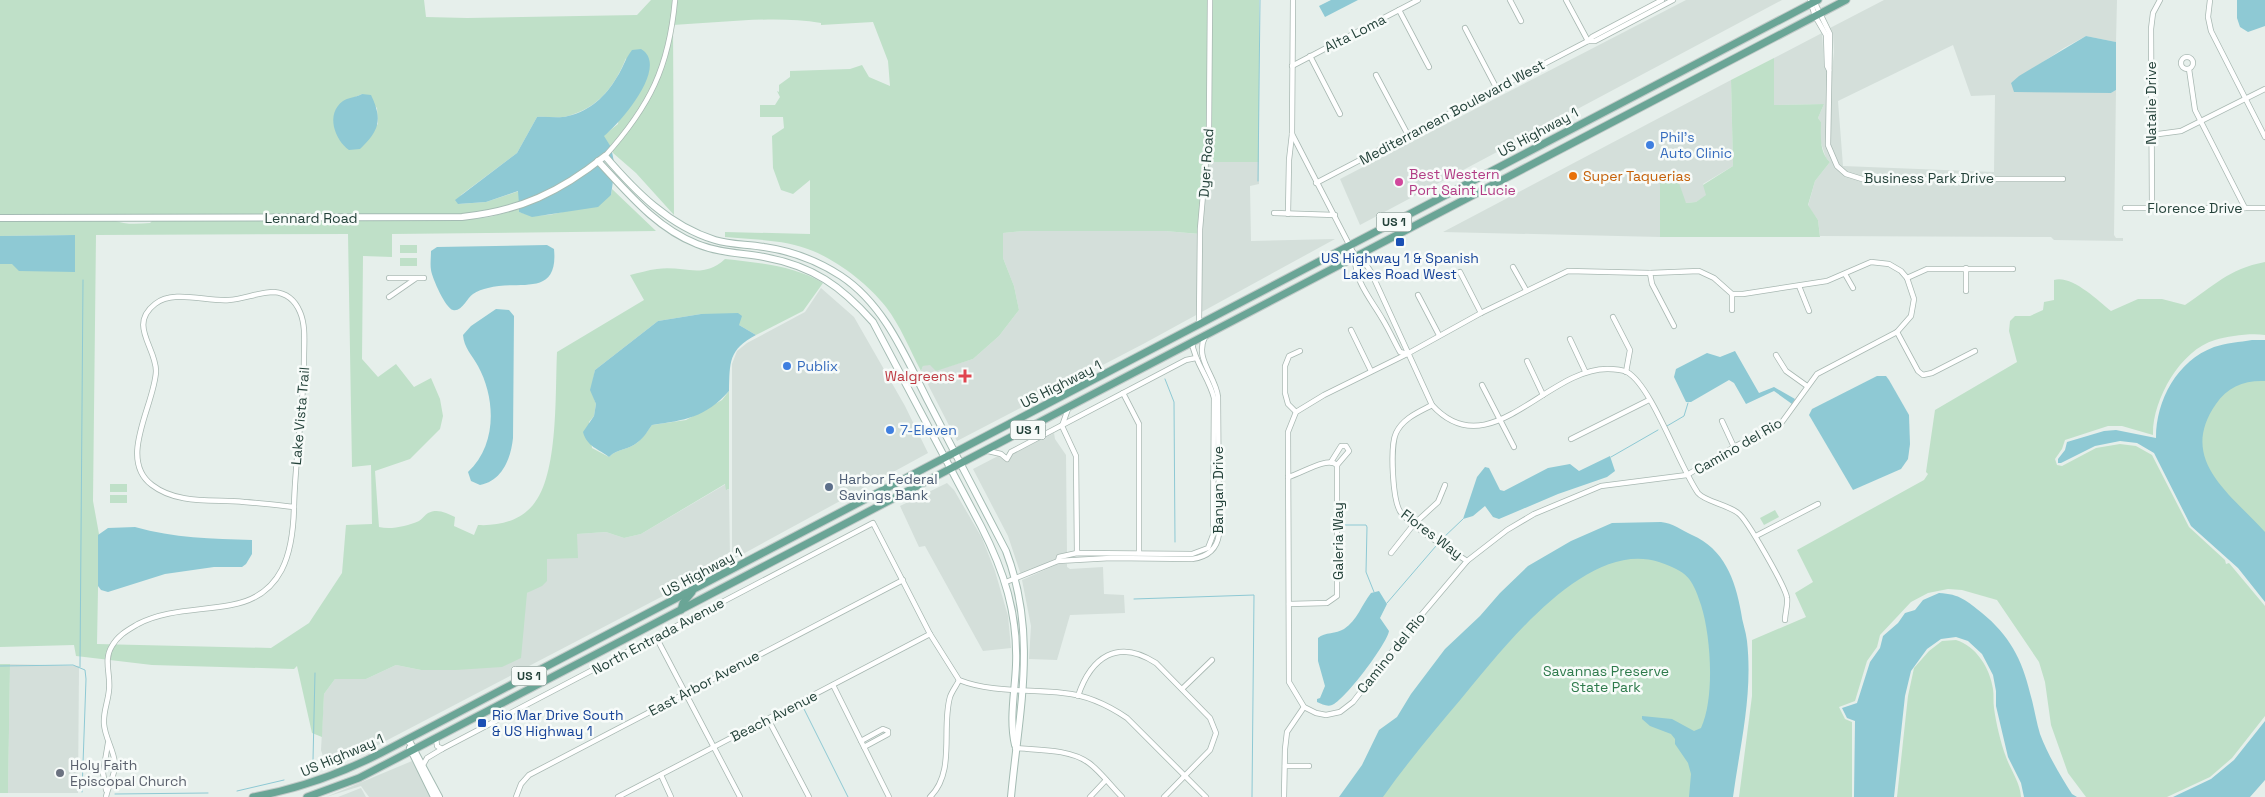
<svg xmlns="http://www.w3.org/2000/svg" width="2265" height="797" viewBox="0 0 2265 797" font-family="'Space Grotesk',sans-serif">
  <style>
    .built { fill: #d4dfda; fill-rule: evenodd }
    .green { fill: #bfe0c8; fill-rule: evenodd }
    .water { fill: #8ec9d4 }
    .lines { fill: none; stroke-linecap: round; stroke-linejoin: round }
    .stream { stroke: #8ec9d4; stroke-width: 1 }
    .street-casing { stroke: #a8b8b2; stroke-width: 6 }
    .secondary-casing { stroke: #a4bbb3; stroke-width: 8 }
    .primary-casing { stroke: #c2cac8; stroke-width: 9 }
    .street { stroke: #fff; stroke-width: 4.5 }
    .secondary { stroke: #fff; stroke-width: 6 }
    .primary { stroke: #6aa596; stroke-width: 7 }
    .shop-dot { fill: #3f7fe0; stroke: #f7fbf9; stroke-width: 2 }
    .food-dot { fill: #e8710a; stroke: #f7fbf9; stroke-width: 2 }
    .hotel-dot { fill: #d1479c; stroke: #f7fbf9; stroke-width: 2 }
    .transit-dot { fill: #1a4fb4; stroke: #f7fbf9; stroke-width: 2 }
    .health-dot { fill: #e0444e; stroke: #f7fbf9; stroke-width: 2 }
    .service-dot { fill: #5c6f8a; stroke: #f7fbf9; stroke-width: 2 }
    .worship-dot { fill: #6b7280; stroke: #f7fbf9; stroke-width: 2 }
    .labels { text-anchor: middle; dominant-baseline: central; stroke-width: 5; stroke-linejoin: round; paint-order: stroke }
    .shield { fill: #f7fbf9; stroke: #637a73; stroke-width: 1 }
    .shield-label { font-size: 12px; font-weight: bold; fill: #24423a }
    .street-label { font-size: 14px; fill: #24423a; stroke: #f7fbf9 }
    .shop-label { font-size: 14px; fill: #366cbe; stroke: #f7fbf9; text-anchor: start }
    .hotel-label { font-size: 14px; fill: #b23c85; stroke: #f7fbf9; text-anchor: start }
    .food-label { font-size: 14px; fill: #c56008; stroke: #f7fbf9; text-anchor: start }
    .transit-label { font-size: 14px; fill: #164399; stroke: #f7fbf9 }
    .health-label { font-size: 14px; fill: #be3a42; stroke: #f7fbf9; text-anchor: end }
    .service-label { font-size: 14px; fill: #4e5e75; stroke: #f7fbf9; text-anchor: start }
    .park-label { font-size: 14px; fill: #2d7a4b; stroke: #f7fbf9 }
    .worship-label { font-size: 14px; fill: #5b616d; stroke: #f7fbf9; text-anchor: start }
  </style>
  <rect width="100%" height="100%" fill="#e6efeb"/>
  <!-- built -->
  <g class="built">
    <path d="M1686,0H1782L1360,225L1340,179Z"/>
    <path d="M1884,0H2117L2116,42L2086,36L2064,48L2011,83L2111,93L2116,90L2114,235L2116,238H2123V241L2054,240L2051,237L1820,236L1818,220L1808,206L1815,181L1830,162L1826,158L1820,140L1821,122L1818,118L1824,104L1774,105V58L1822,33L1824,66L1827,73L1832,71L1834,52L1833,34L1830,28ZM1953,45L1971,96L1995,95L1994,172L1843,166L1838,101Z"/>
    <path d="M1731,80L1733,166L1703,184L1707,195L1696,202L1686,203L1660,181V237L1443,232Z"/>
    <path d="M1205,161L1259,162V184L1250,186L1251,241L1335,239L1145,343L957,441L921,371L923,366L930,364L937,370L973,359L999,336L1019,310L1014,286L1003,258V233L1023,231H1165L1199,234Z"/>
    <path d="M821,288L854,317L905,406L928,453L732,560V364L737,351L747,343L805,312Z"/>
    <path d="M1054,433L1055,439L1066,455L1067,553L1021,575L1008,536L973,469L998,456L1008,462L1013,454Z"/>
    <path d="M947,483L954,490L982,538L995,571L1008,616L1011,648L983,651L925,546L919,547L900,506Z"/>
    <path d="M726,484L727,490L729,489L730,561L355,757L327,769L321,750L324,694L335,679H366L396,665L421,670H456L527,593L539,586L547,559L576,534L606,532L624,538L641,534Z"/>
    <path d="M1058,564H1067V567L1070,569L1103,567L1104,594L1124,595L1125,613L1070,615L1057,660L1029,659L1031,626L1022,580Z"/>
    <path d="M10,664L79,666L78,793H8Z"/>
    <path d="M412,761L431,797H369L361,786L326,797Z"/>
    <path d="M361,788L366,797H338Z"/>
  </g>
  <!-- green -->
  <g class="green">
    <path d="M0,0H424L426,17L467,18L637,15L651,0H1259V162H1205L1200,234L1165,231H1023L1003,233V258L1014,286L1019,310L999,336L973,359L936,371L930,365L923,366L921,371C910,350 900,325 886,307C868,284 839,262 813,251C786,239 753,240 725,237V232L810,234V180L793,194L781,190L773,168L772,136L784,128L783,117H760V105H775L780,97L777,91L779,92V85L790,77V71L850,69L862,65L869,77L890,86L888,61L873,22L821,25V23C773,15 721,23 673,25L674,215L636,173L613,153L611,147L603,136L618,124L626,58C615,86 598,108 568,116C558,119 547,116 537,117L517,153L461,195L459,204L486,202L519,191V204L516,205L462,215H0ZM362,94L377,108L378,125L353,98Z"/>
    <path d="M1774,58V105L1824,104L1818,118L1821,122C1821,136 1819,152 1830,162L1815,181L1808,205L1818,220L1820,237H1660V181L1667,177L1679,183L1686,203L1696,202L1706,195L1703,185L1733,166L1731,80Z"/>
    <path d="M612,189L656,231L392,234V257L363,256L362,359L378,377L396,364L414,387L431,378L440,399L443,416L440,429L410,459L375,471L379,527C391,530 407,526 419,521C422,519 425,515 428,513C437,508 447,513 455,517L454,526L474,535L478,525C497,526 519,522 533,505C559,475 555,392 557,352L644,300L630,275C639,273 648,270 657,269C684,265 702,280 725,259C759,263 793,265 823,283L803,311L756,335L739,325L701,314L658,321L595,370L591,390L596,404L594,416L589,422L592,448L609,457C618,448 629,450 638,442C643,438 648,430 652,425L686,420L722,400L729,391V489L726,490L725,484L641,534L624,538L606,532L577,534L578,558L547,559V581L542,586L527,593L521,658L502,667L456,670H421L396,665L366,679H335L324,694L322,737L312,733L297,666L294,669L152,665L76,656L74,645L0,647V264H13L75,235L0,236V220H113C125,225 137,224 150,223L153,220H462L490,217L519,209V212C548,223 582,205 611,195ZM348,234L352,467L371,465L372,524L346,525L342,573L309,623L271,648L97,644L99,534L93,501L96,235Z"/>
    <rect x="400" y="245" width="17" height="8"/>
    <rect x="400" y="258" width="17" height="8"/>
    <path d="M2265,262V335C2250,333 2229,336 2215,340C2180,350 2152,401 2153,435L2122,426H2108L2065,440L2062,449L2055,459L2057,465L2062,466L2096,448L2120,444L2136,446L2152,455L2189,527L2225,560L2226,564L2229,563L2265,606V716L2232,758L2210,777L2167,797H2086L2068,773L2051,725L2045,682L2039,662L1997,600L1962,590L1948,589L1928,593L1911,602L1880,635L1877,647L1867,661L1855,701L1839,707L1845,719L1852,722V797H1739L1752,696V640L1806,617L1795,593L1813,582L1797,550L1924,480L1928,474L1926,472L1935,410L2017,362L2009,331L2010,321L2015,316H2030L2043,310L2044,302L2054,300V280C2072,275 2097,300 2111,311L2138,299H2162L2185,305C2214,286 2228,269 2265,262Z"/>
    <path d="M2265,364V570L2189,462L2212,380Z"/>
    <rect x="110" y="484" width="17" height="8"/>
    <rect x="110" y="495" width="17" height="8"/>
    <path d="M1775,510L1779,517L1764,525L1760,518Z"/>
    <path d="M1651,543L1710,583L1718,797H1361L1540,576Z"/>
    <path d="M1956,640C1976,646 1990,668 1993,689C1994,695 1993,702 1994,708C1996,723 2001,744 2006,757C2011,771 2020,782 2021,797H1897L1908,696L1914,668L1929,651L1942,641Z"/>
    <path d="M0,664H10L8,793H0Z"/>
  </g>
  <!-- water -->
  <g class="water">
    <path d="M1331,0H1358L1325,17L1319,6Z"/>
    <path d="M2237,0H2265V26L2248,32L2240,27L2237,18Z"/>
    <path d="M2086,36L2116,42V90L2111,93L2014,92L2011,83L2019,76Z"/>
    <path d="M641,49C670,66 620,123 604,136L611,147L614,162L606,152L573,178L519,204L518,191L486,202L458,204L455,200L517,153L537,117C547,116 558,119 568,116C590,111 606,96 617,77C623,68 625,59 632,50Z"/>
    <path d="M362,94L371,95C383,120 379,131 360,149L349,150C335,140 325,114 343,101C347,98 357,97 362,94Z"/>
    <path d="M598,165L613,181L611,195L598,207L532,217L519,212V209C548,197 573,184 598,165Z"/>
    <path d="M75,235V272L19,271L12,264H0V236Z"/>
    <path d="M547,245L554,249C559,299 517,279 488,288C483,289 477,291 473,294C467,298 462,312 453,310C446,309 432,278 431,270C430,264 431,257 431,251L437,247Z"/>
    <path d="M496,309L509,310L514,316L513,438C511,457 503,481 480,485L471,481L468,472C497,445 496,399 478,366C472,355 464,348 463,335L471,326Z"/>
    <path d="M738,313L742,316L739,325L756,335C728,350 730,362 729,391C705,418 685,420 652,425C648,430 644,438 638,442C629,450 618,448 609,457C599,449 587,447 583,432L594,416L596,404L590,390L595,370L658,321L701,314Z"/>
    <path d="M2252,340H2265V381C2245,380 2227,387 2216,404C2177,460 2231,494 2265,532V602L2238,568L2191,526L2154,453L2137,443L2120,441L2095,446L2061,463H2058V459L2065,450L2067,442L2104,431L2116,430L2156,438C2156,400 2177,361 2214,347C2226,343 2240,342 2252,340Z"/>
    <path d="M1735,351L1759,393L1774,387L1795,399L1792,404L1774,391L1746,404L1734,383L1729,380L1691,402H1686L1674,377L1676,369L1707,353L1720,357Z"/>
    <path d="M1877,376H1886L1889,380L1909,415L1910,444L1908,459L1901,469L1853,490L1809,415L1812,409Z"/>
    <path d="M1610,456L1615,471L1607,477L1558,494L1499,519L1493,517L1485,506L1473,516L1463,519L1477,477L1485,467L1489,468L1500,490L1504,491L1548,468L1570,464L1579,471Z"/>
    <path d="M1661,522C1673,523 1681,530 1692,535C1724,549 1735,579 1741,612C1742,622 1746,631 1747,641C1753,695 1740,745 1733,797H1689L1691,774L1688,763L1675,744V739L1671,734L1650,726L1642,719V716L1672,719L1694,731L1701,728C1715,698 1711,636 1701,605C1692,577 1687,572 1659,562C1586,538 1502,650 1461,699C1434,731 1407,763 1383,797H1339L1362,765L1379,730L1397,717L1411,694L1445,649L1480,616L1500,593L1528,566L1571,541L1612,523Z"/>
    <path d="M135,527C174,538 212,539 252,540V554L246,564L242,567H214L165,574L108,592L101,590L98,586V535L108,528Z"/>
    <path d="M1379,591L1387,604L1380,618L1389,631C1387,644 1344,701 1332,705C1327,707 1322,704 1317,702V699L1320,698L1325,686L1318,661V638C1325,632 1336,634 1344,629C1357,621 1362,604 1371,593Z"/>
    <path d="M1939,593C1960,594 1967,601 1982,613C2009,635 2022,659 2030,693C2034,706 2036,721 2040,734C2048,755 2060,775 2072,794L2077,797H2024L2021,783L2008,757L1996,706V691L1993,675L1982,654L1968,641L1956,637L1941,639L1927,649L1911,671L1905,696L1894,797H1854L1855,721L1847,718L1842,708L1857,703L1870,662L1880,648L1883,636L1898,623L1905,613L1915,610L1923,600Z"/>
    <path d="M2265,721V780L2250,797H2173L2211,779L2234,760Z"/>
  </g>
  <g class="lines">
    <!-- stream -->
    <g class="stream">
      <path d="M1258,181L1260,0"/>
      <path d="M1165,379L1174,402L1175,542"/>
      <path d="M1667,426L1684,416L1688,403"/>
      <path d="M1611,457L1658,430"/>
      <path d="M1342,525H1366L1367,527L1366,572L1374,592"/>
      <path d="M1442,539L1463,519"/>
      <path d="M1134,599L1254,595L1252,797"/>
      <path d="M1387,603L1436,546"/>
      <path d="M0,666L73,665L85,670L86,679L82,792"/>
      <path d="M80,667L83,280"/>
      <path d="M803,707L848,797"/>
      <path d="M314,768L313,760L315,673"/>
      <path d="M237,791L284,780"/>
      <path d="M115,794L208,793"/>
    </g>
    <!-- street casing -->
    <g class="street-casing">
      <g id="street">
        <path d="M1510,0L1521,21"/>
        <path d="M1566,0L1588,41"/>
        <path d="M1810,0L1815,16L1826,35L1827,66L1829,70"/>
        <path d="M2210,0L2208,17L2211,31L2265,137"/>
        <path d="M1814,1L1830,34L1828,145L1837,166L1846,174L1862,179H2063"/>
        <path d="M1399,10L1429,67"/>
        <path d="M1465,28L1497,89"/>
        <path d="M1588,41H1595L1673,0"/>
        <path d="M1310,56L1340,114"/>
        <circle cx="2187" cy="63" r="6"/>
        <path d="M1292,66L1418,0"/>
        <path d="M2189,69L2195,110L2245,208"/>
        <path d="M1376,75L1408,135"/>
        <path d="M1292,134L1355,256C1354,281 1371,299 1383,320C1389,330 1394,341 1400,352L1407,354"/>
        <path d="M2151,135L2181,131L2265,89"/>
        <path d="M605,156C650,106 669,67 675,0"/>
        <path d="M1316,183L1588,41L1592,37L1662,0"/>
        <path d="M2125,208H2265"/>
        <path d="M2152,208L2151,29L2153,13L2160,0"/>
        <path d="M1274,213L1335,215"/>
        <path d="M1288,214L1289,160L1292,134L1293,0"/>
        <path d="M1355,256L1365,263L1371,272L1432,405C1489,468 1547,368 1608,369C1613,369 1622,370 1627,372C1652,386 1679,466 1698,493C1704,501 1728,505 1738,513C1747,519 1786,588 1787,598C1788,605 1785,614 1785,620"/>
        <path d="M1871,262L1889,264L1901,271L1907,278L1914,299L1911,316L1897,332L1817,374L1782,422L1734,447L1687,475L1601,486L1534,514L1507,530L1467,561L1412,626L1353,702L1340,712L1326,715L1316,713L1304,707L1289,682L1288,432L1296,412L1324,395L1407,354L1481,313L1568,271L1650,273L1699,271L1714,278L1732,294H1743L1827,281Z"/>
        <path d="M1513,267L1526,290"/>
        <path d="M1966,268V291"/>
        <path d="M1460,272L1481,313"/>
        <path d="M1650,273L1652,284L1674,326"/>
        <path d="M1845,274L1853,288"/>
        <path d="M389,278H424"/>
        <path d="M1907,278L1927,269H2013"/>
        <path d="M1799,286L1809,311"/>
        <path d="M274,292C286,293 295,300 300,312C306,326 304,343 304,357C304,408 295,457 294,507C277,505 261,503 244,502C214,499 178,505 152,485C117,459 155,404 156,371C156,347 128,325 155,304C173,289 207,302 229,300C244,299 259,292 274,292Z"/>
        <path d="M1418,295L1439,335"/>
        <path d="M389,297L415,279"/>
        <path d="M1732,310V294"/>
        <path d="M1613,317L1630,350L1626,372"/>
        <path d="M1199,324L1200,229L1209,126L1210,0"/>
        <path d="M1351,330L1371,371"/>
        <path d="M1897,332L1918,371L1923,375L1932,373L1975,351"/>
        <path d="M1570,339L1585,371"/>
        <path d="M1776,355L1786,371L1807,386"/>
        <path d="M1527,361L1543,395"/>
        <path d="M1482,385L1514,447"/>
        <path d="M1123,393L1139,424V553"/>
        <path d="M1432,405C1419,412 1403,418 1396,433C1390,446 1392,504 1402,514C1420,533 1446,547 1467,561"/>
        <path d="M1296,412L1288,404L1285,393V366L1289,356L1300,351"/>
        <path d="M1722,421L1734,447"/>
        <path d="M1062,426L1076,456L1077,553"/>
        <path d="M1062,426L1068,409"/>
        <path d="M1571,439L1649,400"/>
        <path d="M988,451L1001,454L1007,459L1011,452L1186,360L1196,358"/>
        <path d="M1331,462L1341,446H1346L1349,451L1337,465"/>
        <path d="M1288,477C1301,474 1327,456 1337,465"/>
        <path d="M1756,536L1818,504"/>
        <path d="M1391,553L1414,524L1438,502L1445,485"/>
        <path d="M1058,561L1111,558L1192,559C1207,557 1217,549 1219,534L1218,397C1216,376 1194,359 1205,337"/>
        <path d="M1006,582L1058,561L1059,557L1077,553L1192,554L1208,548L1213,535L1214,398C1209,378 1195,363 1192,343"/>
        <path d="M1289,604L1327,603L1337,596V465"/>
        <path d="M656,637L740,797"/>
        <path d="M833,685L889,797"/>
        <path d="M1182,689L1212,660"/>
        <path d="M1078,696C1091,657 1118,638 1156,663L1210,718L1216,733L1210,750L1164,797"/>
        <path d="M768,719L809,797"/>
        <path d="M436,738L437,746L442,749"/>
        <path d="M861,741L883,729L888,731V734L864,747"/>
        <path d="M1015,748C1038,750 1070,749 1089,763C1101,772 1111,786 1122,797"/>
        <path d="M423,765L427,758L442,749L873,523L930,634L959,680C992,693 1029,689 1063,693C1087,695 1108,705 1127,718L1206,797"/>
        <path d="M1285,766H1309"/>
        <path d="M661,775L671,797"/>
        <path d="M106,790L103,773L108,743"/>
        <path d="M106,797C108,786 115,776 115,764C114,750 105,738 104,724C103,712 108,702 109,690C111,675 103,660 112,646C118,635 128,630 138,624C167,609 200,611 231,605C283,596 293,553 294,507"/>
        <path d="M516,797L521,784L529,775L903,580"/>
        <path d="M618,797L930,634"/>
        <path d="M930,797C956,772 941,728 950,697C952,691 957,685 959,680"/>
        <path d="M1090,797L1106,780"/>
        <path d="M1284,797L1285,749L1287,732L1304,707"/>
      </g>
    </g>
    <!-- secondary casing -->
    <g class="secondary-casing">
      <g id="secondary">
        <path d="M598,161C628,193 656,228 697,244C719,253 742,253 764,257C813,266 841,286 873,322L981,526C1004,571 1018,614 1016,665C1015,692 1009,719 1015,745"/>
        <path d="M0,218L462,217C520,211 560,192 605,156C635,191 669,226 715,240C731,245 748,244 764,247C792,251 818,261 841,276C885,305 906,358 929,403C955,452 980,502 1006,551C1038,635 1019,711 1011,797"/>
        <path d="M408,739L439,797"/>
        <path d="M410,748L434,797"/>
      </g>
    </g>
    <!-- primary casing -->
    <g class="primary-casing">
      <g id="primary">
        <path d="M681,610L683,603L692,592"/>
        <path d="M253,797C298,789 340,774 381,753L1818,0"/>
        <path d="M307,797L359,778L386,764C873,511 1359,255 1846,0"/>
      </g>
    </g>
    <!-- street -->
    <use href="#street" class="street"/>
    <!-- secondary -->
    <use href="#secondary" class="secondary"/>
    <!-- primary -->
    <use href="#primary" class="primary"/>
  </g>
  <!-- markers -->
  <g class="shop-dot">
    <circle cx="1650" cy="145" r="5"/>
    <circle cx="787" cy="366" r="5"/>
    <circle cx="890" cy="430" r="5"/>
  </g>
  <circle class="food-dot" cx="1573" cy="176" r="5"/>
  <circle class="hotel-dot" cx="1399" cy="182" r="5"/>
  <g class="transit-dot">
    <rect x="1395" y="237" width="10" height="10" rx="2.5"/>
    <rect x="477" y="718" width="10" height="10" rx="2.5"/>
  </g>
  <path class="health-dot" d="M962.5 368.5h5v5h5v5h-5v5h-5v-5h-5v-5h5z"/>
  <circle class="service-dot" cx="829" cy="487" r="5"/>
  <circle class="worship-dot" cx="60" cy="773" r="5"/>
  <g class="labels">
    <!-- shield labels -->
    <g class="shield">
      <rect x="1376.5" y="212.5" width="35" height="19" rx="4"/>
      <rect x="1010.5" y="420.5" width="35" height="19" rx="4"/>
      <rect x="511.5" y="666.5" width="35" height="19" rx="4"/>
    </g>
    <g class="shield-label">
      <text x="1394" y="222">US 1</text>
      <text x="1028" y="430">US 1</text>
      <text x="529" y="676">US 1</text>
    </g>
    <!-- street labels -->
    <g class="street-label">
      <text transform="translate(1355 33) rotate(-27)">Alta Loma</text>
      <text transform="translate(2151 103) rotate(-90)">Natalie Drive</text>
      <text transform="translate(1452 112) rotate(-28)">Mediterranean Boulevard West</text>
      <text transform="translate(1538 132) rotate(-28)">US Highway 1</text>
      <text transform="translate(1206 163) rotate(-86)">Dyer Road</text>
      <text x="1929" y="178">Business Park Drive</text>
      <text x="2195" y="208">Florence Drive</text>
      <text x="311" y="218">Lennard Road</text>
      <text transform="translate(1061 384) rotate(-27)">US Highway 1</text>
      <text transform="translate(300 416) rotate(-85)">Lake Vista Trail</text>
      <text transform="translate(1738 446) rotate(-30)">Camino del Rio</text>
      <text transform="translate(1218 490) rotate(-90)">Banyan Drive</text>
      <text transform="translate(1432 534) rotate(37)">Flores Way</text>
      <text transform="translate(1338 541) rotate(-90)">Galeria Way</text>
      <text transform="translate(702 572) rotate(-28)">US Highway 1</text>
      <text transform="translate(658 636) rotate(-28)">North Entrada Avenue</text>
      <text transform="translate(1391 653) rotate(-51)">Camino del Rio</text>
      <text transform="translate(704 683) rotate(-28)">East Arbor Avenue</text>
      <text transform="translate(774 716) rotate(-27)">Beach Avenue</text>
      <text transform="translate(342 755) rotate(-23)">US Highway 1</text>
    </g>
    <!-- shop labels -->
    <g class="shop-label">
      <text x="1660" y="137">Phil's<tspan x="1660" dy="16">Auto Clinic</tspan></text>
      <text x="797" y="366">Publix</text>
      <text x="900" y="430">7-Eleven</text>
    </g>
    <!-- hotel labels -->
    <g class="hotel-label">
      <text x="1409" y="174">Best Western<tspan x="1409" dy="16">Port Saint Lucie</tspan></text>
    </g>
    <!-- food labels -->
    <g class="food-label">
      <text x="1583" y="176">Super Taquerias</text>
    </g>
    <!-- transit labels -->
    <g class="transit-label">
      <text x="1400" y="258">US Highway 1 &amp; Spanish<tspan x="1400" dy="16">Lakes Road West</tspan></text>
      <text x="492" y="715" text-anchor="start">Rio Mar Drive South<tspan x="492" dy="16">&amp; US Highway 1</tspan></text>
    </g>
    <!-- health labels -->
    <g class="health-label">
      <text x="955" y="376">Walgreens</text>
    </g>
    <!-- service labels -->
    <g class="service-label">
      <text x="839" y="479">Harbor Federal<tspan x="839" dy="16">Savings Bank</tspan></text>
    </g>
    <!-- park labels -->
    <g class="park-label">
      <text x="1606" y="671">Savannas Preserve<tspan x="1606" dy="16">State Park</tspan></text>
    </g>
    <!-- worship labels -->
    <g class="worship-label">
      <text x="70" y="765">Holy Faith<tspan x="70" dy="16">Episcopal Church</tspan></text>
    </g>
  </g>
</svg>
